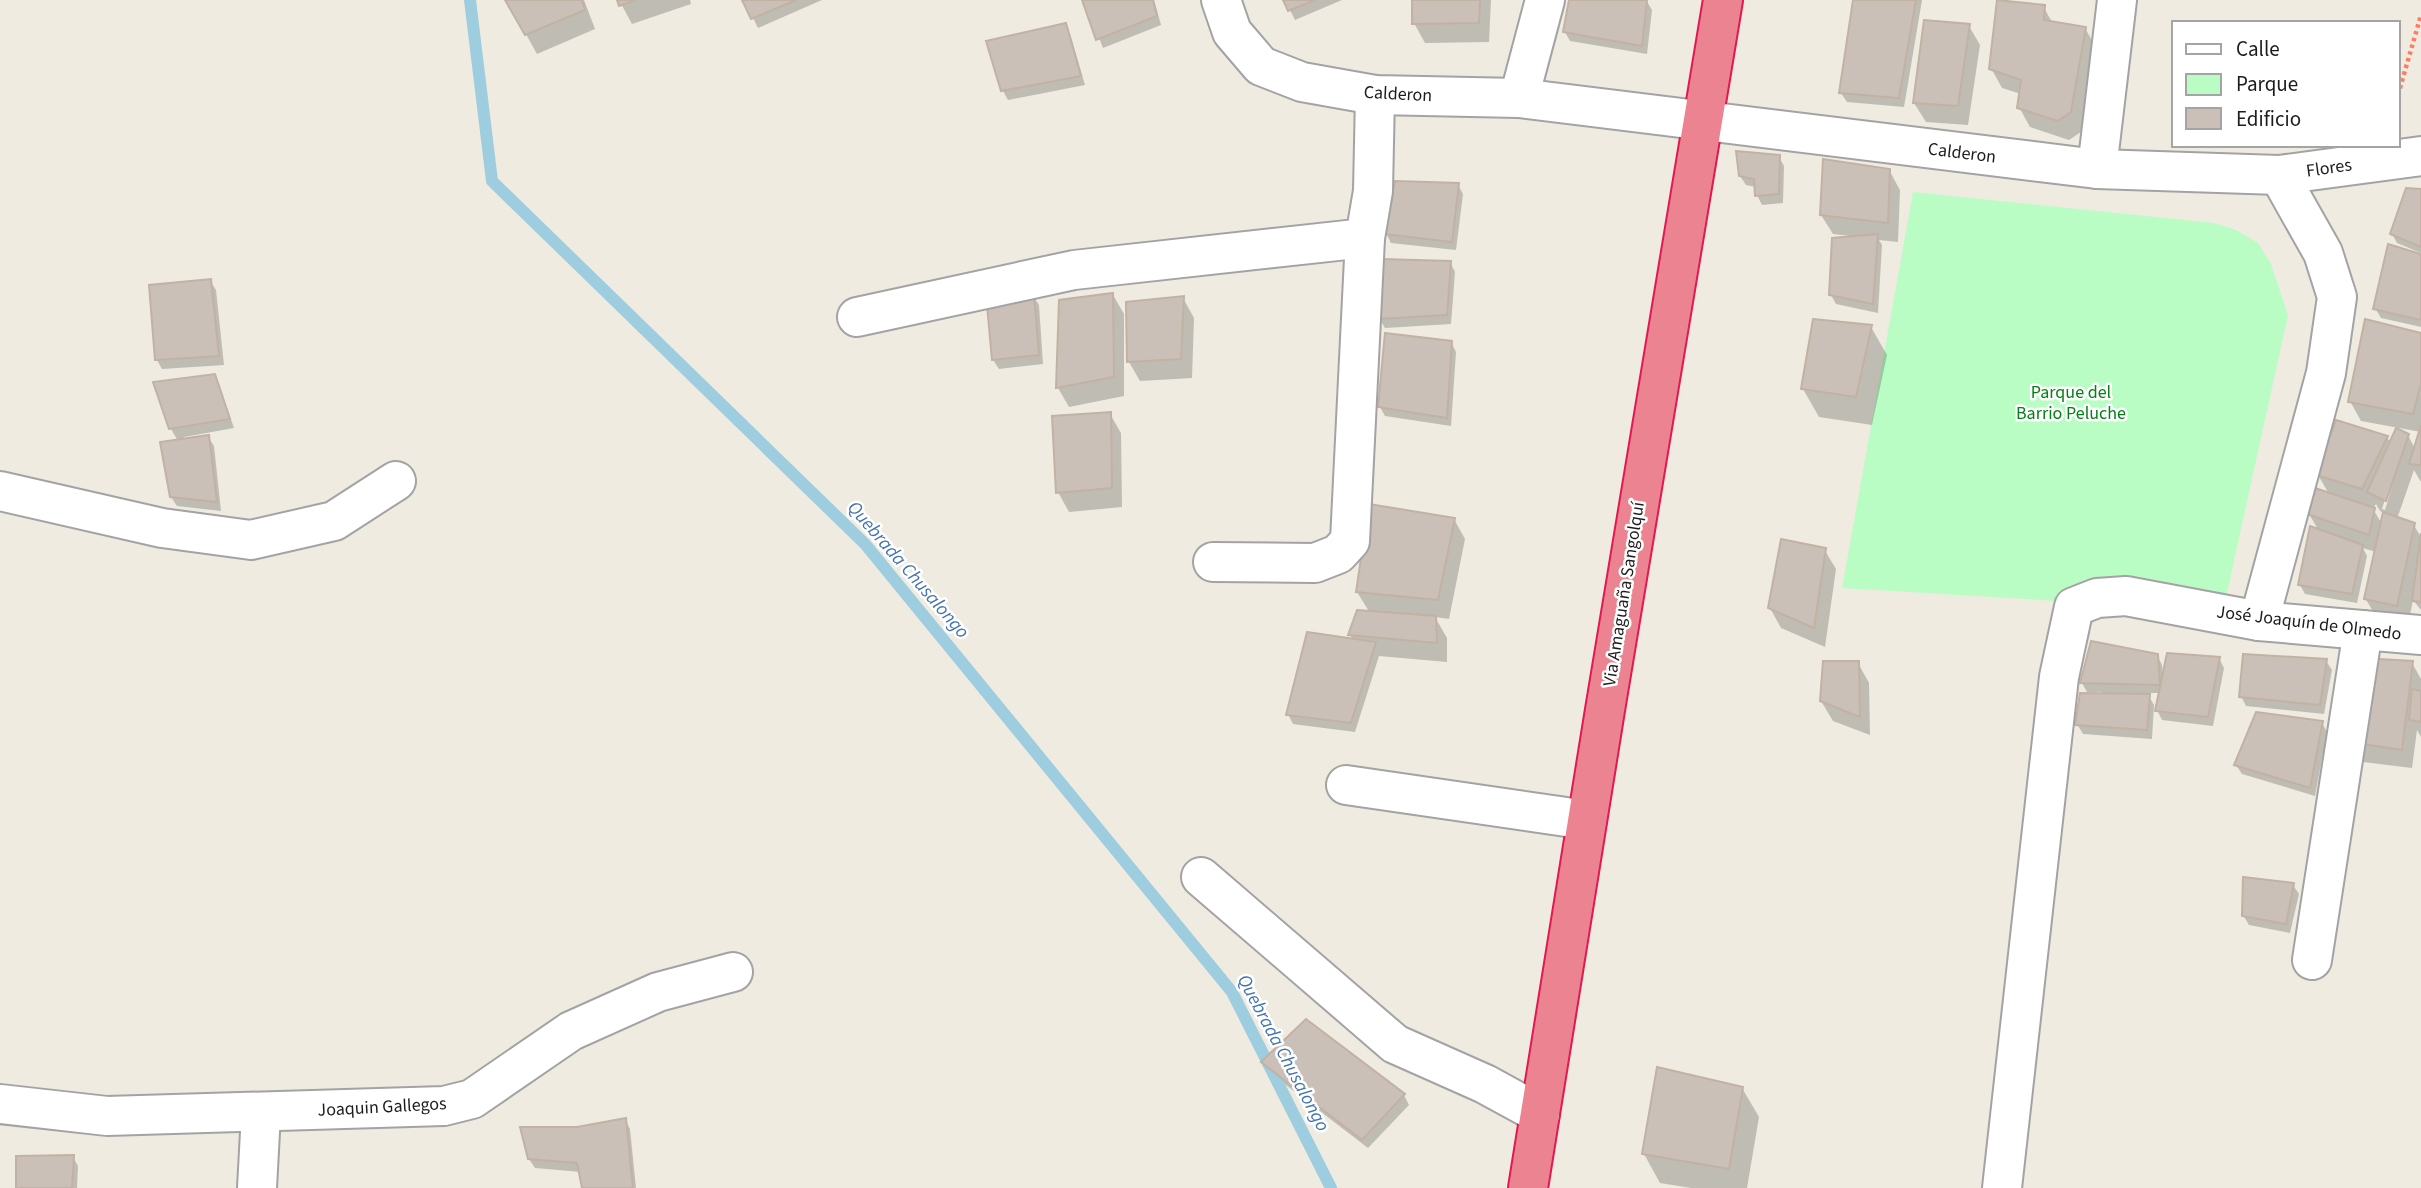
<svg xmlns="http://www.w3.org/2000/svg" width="2421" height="1188" viewBox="0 0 2421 1188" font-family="'Source Sans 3',sans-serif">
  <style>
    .park { fill: #bafdc4 }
    .shadow { fill: #0003; fill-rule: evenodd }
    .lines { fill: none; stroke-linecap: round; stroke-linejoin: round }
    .stream { stroke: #9ecde0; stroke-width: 12 }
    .building { fill: #cbc0b7; stroke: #c1b2a3; stroke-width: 2 }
    .minor-casing { stroke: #a3a3a3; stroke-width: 42 }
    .highway-casing { stroke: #e31851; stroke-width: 42 }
    .path { stroke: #ff7c62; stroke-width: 4.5; stroke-dasharray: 3.5 3.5; stroke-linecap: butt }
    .minor { stroke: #fff; stroke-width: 38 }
    .highway { stroke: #ec8390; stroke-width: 38 }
    .labels { text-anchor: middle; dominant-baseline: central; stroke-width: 5; stroke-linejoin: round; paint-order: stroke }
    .street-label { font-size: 18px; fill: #1c1c1c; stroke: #fff }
    .park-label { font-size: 18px; fill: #048116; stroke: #fff }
    .water-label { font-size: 19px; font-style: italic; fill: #4374b2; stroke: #fff }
  </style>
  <rect width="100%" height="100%" fill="#efebe1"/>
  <!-- park -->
  <path class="park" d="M1913,192L2214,223L2236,230L2258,243L2271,264L2288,315L2223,611L1842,588Z"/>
  <!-- shadow -->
  <g class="shadow">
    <path d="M507,0H584L595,29L537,54Z"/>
    <path d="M619,0H690L691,4L632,24Z"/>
    <path d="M744,0H822L758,28Z"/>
    <path d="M1084,0H1154L1161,25L1103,48Z"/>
    <path d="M1285,0H1342L1295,20Z"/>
    <path d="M1414,0H1491L1489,42L1425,43L1414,23Z"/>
    <path d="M1570,0H1646L1652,10L1647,54L1570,41L1565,32Z"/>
    <path d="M1855,0H1922L1904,107L1847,102L1841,93Z"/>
    <path d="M2043,6L2053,24L2085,28L2096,48L2081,132L2069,140L2030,127L2019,107L2021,94L2002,88L1991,68Z"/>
    <path d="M1065,25L1070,34L1085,85L1008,100L1003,91L988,43Z"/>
    <path d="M1969,26L1980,45L1968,125L1926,122L1914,103Z"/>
    <path d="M1779,157L1784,166L1783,203L1762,205L1757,195L1756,187L1746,185L1740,176Z"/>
    <path d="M1889,170L1900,190L1898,242L1879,240L1882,245L1878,313L1836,304L1831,295L1850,236L1833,234L1821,215Z"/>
    <path d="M1458,185L1463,194L1456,250L1391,243L1386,233Z"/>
    <path d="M2421,191V253L2397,243L2392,234Z"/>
    <path d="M2421,256V327L2381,318L2375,308Z"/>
    <path d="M1450,262L1455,272L1451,324L1385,328L1379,318Z"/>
    <path d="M210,281L216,290L224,365L162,369L157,360Z"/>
    <path d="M1113,295L1124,314V396L1069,407L1058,388L1061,302Z"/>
    <path d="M1033,296L1039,305L1043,364L999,369L993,360Z"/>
    <path d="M1183,298L1194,318L1192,378L1140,381L1129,362Z"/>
    <path d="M1871,327L1887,355L1872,425L1819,417L1803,389Z"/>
    <path d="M2421,335V482L2414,470L2397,519L2413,524L2421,537V610L2413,600L2408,625L2377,618L2365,598L2376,552L2363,548L2367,556L2357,603L2305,594L2300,585L2319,531L2309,514L2329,494L2318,475L2387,437L2391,444L2408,435L2415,449L2421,432L2361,421L2350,401ZM2395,476L2385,510L2382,509L2390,483ZM2376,504L2380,511L2384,513L2382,524L2373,509Z"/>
    <path d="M1451,342L1456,352L1451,426L1385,416L1380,407Z"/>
    <path d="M214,376L219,385L234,428L184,437V440L208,437L214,446L221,511L177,506L171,497L178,441L171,429Z"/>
    <path d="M1110,414L1121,433L1122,507L1069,512L1058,492Z"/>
    <path d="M1454,519L1465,539L1449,619L1435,617L1447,638V662L1379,656L1355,732L1293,724L1288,714L1354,641L1350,635L1370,613L1357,592Z"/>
    <path d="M1824,549L1836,569L1825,647L1781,628L1770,608Z"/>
    <path d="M2157,655L2162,665L2163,675L2219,658L2224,668L2213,726L2162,720L2157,710L2160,693H2147L2154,705L2152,739L2083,734L2077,724L2102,695V692H2087L2082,683Z"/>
    <path d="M2326,661L2332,670L2324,714L2246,706L2241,696Z"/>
    <path d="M1858,663L1869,683L1870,735L1833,721L1821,701Z"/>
    <path d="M2412,663L2421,679V737L2417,730L2412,768L2363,762L2352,742Z"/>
    <path d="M2322,723L2327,732L2315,796L2242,774L2236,765Z"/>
    <path d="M2293,885L2299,894L2290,933L2249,925L2243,915Z"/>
    <path d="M1306,1021L1404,1095L1409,1105L1368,1148L1269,1072L1264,1063Z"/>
    <path d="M1742,1088L1759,1117L1747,1188H1691L1660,1183L1644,1154Z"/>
    <path d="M625,1120L630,1129L636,1188H583L581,1172L535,1168L529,1159L578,1128Z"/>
    <path d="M73,1157L78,1166L77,1188H18Z"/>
  </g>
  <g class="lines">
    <!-- stream -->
    <path class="stream" d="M470,0L492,181L865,544L1232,992L1331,1188"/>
  </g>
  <!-- building -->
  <g class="building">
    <path d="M505,0H582L585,10L525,35Z"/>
    <path d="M617,0H636L619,6Z"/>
    <path d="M742,0H796L751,19Z"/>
    <path d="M1082,0H1153L1157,16L1096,40Z"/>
    <path d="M1283,0H1315L1288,11Z"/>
    <path d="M1412,0H1480L1479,23L1412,24Z"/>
    <path d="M1569,0H1647L1642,46L1563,32Z"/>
    <path d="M1853,0H1916L1899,98L1839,93Z"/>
    <path d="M1997,0L2045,5L2044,20L2086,27L2071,112L2058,121L2017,108L2021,80L1989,69Z"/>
    <path d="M1924,20L1970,24L1958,106L1913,103Z"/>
    <path d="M1066,23L1081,76L1001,91L986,41Z"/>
    <path d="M1736,151L1780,155L1779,194L1755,196L1754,179L1739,176Z"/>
    <path d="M1823,159L1890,169L1888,223L1820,215Z"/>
    <path d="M1395,181L1459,183L1452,242L1384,234Z"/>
    <path d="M2406,188L2421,189V247L2390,234Z"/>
    <path d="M1878,234L1873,304L1829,295L1832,238Z"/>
    <path d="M2388,244L2421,254V320L2373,309Z"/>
    <path d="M1381,259L1451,261L1447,315L1377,319Z"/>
    <path d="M211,279L219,356L155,360L149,285Z"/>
    <path d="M1113,293L1114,377L1056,388L1059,300Z"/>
    <path d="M1034,294L1039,355L992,360L987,305Z"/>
    <path d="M1184,296L1181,359L1127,362L1126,302Z"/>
    <path d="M1813,319L1872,325L1856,397L1801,389Z"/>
    <path d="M2365,319L2421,333V383L2413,414L2348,402Z"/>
    <path d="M1385,333L1452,341L1447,418L1378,407Z"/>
    <path d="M215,374L230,419L169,429L153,382Z"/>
    <path d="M1111,412L1112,488L1056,493L1052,416Z"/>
    <path d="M2336,420L2388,436L2362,489L2316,475Z"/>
    <path d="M2421,425V465L2409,464Z"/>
    <path d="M2396,428L2409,434L2386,501L2367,492Z"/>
    <path d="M209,435L217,502L170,497L160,442Z"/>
    <path d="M2315,488L2375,508L2369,535L2307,514Z"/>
    <path d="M1369,504L1455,518L1438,600L1356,592Z"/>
    <path d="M2383,512L2415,523L2397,606L2364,599Z"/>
    <path d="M2310,526L2363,545L2352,594L2298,585Z"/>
    <path d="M2421,533V602L2412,601Z"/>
    <path d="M1781,539L1826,548L1814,628L1768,608Z"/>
    <path d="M1357,610L1436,616L1437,643L1348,635Z"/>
    <path d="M1307,632L1376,642L1351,723L1286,715Z"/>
    <path d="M2091,641L2158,654L2160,685L2080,683Z"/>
    <path d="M2167,653L2220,657L2208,717L2155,711Z"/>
    <path d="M2243,654L2327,659L2320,705L2239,697Z"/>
    <path d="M2362,658L2413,661L2402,750L2350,742Z"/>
    <path d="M1823,661H1859L1860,717L1820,701Z"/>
    <path d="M2412,689L2421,691V722L2409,720Z"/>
    <path d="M2080,693L2150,694L2147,730L2075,725Z"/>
    <path d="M2256,712L2323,721L2310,788L2234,765Z"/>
    <path d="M2243,877L2294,883L2286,924L2242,916Z"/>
    <path d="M1306,1019L1405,1094L1362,1140L1261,1062Z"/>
    <path d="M1657,1067L1743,1087L1729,1169L1642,1154Z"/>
    <path d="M626,1118L633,1188H582L577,1163L528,1159L520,1127H577Z"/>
    <path d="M74,1155L72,1188H16V1156Z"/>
  </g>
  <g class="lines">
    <!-- minor casing -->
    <g class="minor-casing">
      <g id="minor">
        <path d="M1221,0L1232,32L1261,66L1302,82L1375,95L1519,98L2097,169L2279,175L2421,156"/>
        <path d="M1519,98L1545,0"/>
        <path d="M2097,169L2117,0"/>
        <path d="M857,317L1074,270L1365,238L1373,191L1375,95"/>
        <path d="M0,491L162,528L251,540L334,521L396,481"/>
        <path d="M1213,562L1315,563L1338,554L1350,541L1365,238"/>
        <path d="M2259,621L2326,373L2337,297L2323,253L2279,175"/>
        <path d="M1346,785L1587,820"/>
        <path d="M1201,877L1395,1044L1485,1084L1540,1114"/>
        <path d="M2312,960L2363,630"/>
        <path d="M0,1104L107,1116L444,1106L472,1099L571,1031L658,992L733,972"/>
        <path d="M257,1188L261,1113"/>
        <path d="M2002,1188L2059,677L2074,607L2097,598L2126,596L2259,621L2421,635"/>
      </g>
    </g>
    <!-- highway casing -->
    <g class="highway-casing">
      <path id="highway" d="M1528,1188L1605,710L1723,0"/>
    </g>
    <!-- path -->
    <path class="path" d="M2398,95L2421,15"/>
    <!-- minor -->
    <use href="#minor" class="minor"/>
    <!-- highway -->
    <use href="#highway" class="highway"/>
  </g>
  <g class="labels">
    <!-- street labels -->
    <g class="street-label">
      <text transform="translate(1398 94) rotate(3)">Calderon</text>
      <text transform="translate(1962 153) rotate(7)">Calderon</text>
      <text transform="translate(2329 168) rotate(-8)">Flores</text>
      <text transform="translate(1624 594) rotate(-81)">Via Amaguaña Sangolquí</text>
      <text transform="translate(2309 623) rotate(7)">José Joaquín de Olmedo</text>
      <text transform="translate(382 1107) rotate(-3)">Joaquin Gallegos</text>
    </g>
    <!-- park labels -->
    <g class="park-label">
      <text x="2071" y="392">Parque del<tspan x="2071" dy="21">Barrio Peluche</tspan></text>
    </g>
    <!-- water labels -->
    <g class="water-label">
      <text transform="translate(908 570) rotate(49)">Quebrada Chusalongo</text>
      <text transform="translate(1283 1053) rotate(62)">Quebrada Chusalongo</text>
    </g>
  </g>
  <!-- legend -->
  <rect x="2172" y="21" width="228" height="126" fill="#ffffff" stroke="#a4a4a4" stroke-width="2"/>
  <rect x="2186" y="44" width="35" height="10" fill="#ffffff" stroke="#a4a4a4" stroke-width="2"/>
  <text x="2236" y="56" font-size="21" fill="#1c1c1c">Calle</text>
  <rect x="2186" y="74" width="35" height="21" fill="#bafdc4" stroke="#a4a4a4" stroke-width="2"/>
  <text x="2236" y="91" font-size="21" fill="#1c1c1c">Parque</text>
  <rect x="2186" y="108" width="35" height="21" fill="#cbc0b7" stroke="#a4a4a4" stroke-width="2"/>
  <text x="2236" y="126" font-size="21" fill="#1c1c1c">Edificio</text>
</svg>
